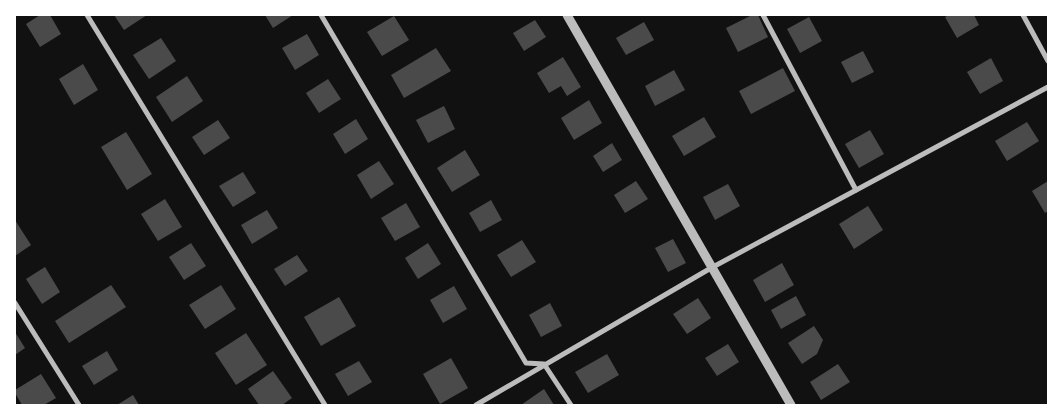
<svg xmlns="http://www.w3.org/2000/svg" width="1063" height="420" viewBox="0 0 1063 420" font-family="Bitter,serif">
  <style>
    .building { fill: #4a4a4a }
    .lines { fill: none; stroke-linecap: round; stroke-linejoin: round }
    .minor { stroke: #bcbcbc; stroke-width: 5 }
    .tertiary { stroke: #bcbcbc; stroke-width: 9 }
  </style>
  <rect width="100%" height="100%" fill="#111"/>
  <!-- building -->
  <g class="building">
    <path d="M40,15H50L61,34L40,47L26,24Z"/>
    <path d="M114,15H147L124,30Z"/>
    <path d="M265,15H293L273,28Z"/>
    <path d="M752,15H758L768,37L738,52L726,28Z"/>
    <path d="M949,15H974L979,25L957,38L945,17Z"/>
    <path d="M394,16L409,40L382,56L367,32Z"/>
    <path d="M809,17L822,41L800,53L787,29Z"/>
    <path d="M535,20L546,37L524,51L513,33Z"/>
    <path d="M644,22L654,40L626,55L616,38Z"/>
    <path d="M307,34L319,55L295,70L282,48Z"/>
    <path d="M161,38L176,61L149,79L133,55Z"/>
    <path d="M436,48L451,71L404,98L391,75Z"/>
    <path d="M863,51L874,72L852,83L841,62Z"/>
    <path d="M563,57L581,87L567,96L561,86L549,93L537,73Z"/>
    <path d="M991,58L1003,81L980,94L967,72Z"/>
    <path d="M83,64L98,90L74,105L59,79Z"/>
    <path d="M783,68L795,91L751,114L739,91Z"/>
    <path d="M674,70L685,90L655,106L645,86Z"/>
    <path d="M187,76L203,101L172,122L156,97Z"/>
    <path d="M328,79L341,99L319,113L306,93Z"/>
    <path d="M589,100L602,123L574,140L561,118Z"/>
    <path d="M444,106L455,129L428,143L416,120Z"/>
    <path d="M704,117L716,137L684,156L672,136Z"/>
    <path d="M356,119L368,139L345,154L333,134Z"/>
    <path d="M218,120L230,138L204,155L192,137Z"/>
    <path d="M1027,122L1039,141L1007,161L995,141Z"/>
    <path d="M870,130L884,154L859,168L845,144Z"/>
    <path d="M126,132L152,174L127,190L101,147Z"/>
    <path d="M612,143L622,160L603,172L593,156Z"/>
    <path d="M465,150L480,175L452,192L437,168Z"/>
    <path d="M379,161L394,184L371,199L357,175Z"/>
    <path d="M243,172L256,193L233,207L219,186Z"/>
    <path d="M636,181L648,199L625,213L614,195Z"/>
    <path d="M1048,181V211L1045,213L1032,191Z"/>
    <path d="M728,184L740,206L715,220L703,197Z"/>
    <path d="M165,199L182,227L158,241L141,214Z"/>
    <path d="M491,200L502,220L480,232L469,213Z"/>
    <path d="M406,203L420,227L395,241L381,218Z"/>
    <path d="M868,206L883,230L854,249L839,224Z"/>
    <path d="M267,210L278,228L252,244L241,225Z"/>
    <path d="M15,220L31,245L15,256Z"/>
    <path d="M673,239L686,263L668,272L655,248Z"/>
    <path d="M522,240L536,262L511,277L497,255Z"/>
    <path d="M191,243L206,266L184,280L169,257Z"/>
    <path d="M428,243L441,264L418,279L405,258Z"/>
    <path d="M297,255L308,271L285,286L274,269Z"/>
    <path d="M782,263L794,285L765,302L753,280Z"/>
    <path d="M45,267L60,292L42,304L26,279Z"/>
    <path d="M111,285L126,307L69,343L55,321Z"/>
    <path d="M221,285L236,309L205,329L189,305Z"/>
    <path d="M454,286L467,309L443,323L430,300Z"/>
    <path d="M796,296L806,315L781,329L771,310Z"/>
    <path d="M339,297L356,326L321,346L304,317Z"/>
    <path d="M698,298L711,318L687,334L673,314Z"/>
    <path d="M550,303L562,326L541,337L529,315Z"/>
    <path d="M814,326L823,340L817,354L802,364L788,343Z"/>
    <path d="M15,332L25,348L15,355Z"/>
    <path d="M246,333L267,365L236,385L215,353Z"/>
    <path d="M728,344L739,362L717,376L705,358Z"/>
    <path d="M107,351L118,370L94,385L82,366Z"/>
    <path d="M607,354L619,375L588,393L575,372Z"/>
    <path d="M451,358L468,388L440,404L423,374Z"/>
    <path d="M359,361L372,382L348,396L335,374Z"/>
    <path d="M838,364L850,382L821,400L810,382Z"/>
    <path d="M273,371L292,398L282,405H259L248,389Z"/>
    <path d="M41,374L56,398L44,405H22L15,393V390Z"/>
    <path d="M544,389L554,405H521Z"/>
    <path d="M133,395L139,405H117Z"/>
  </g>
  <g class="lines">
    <!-- minor -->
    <g class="minor">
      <path d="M87,15L325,405"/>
      <path d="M321,15L526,363L544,364L571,405"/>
      <path d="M763,15L856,190"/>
      <path d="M1023,15L1048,61"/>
      <path d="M15,303L79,405"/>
      <path d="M476,405L711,268L1048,87"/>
    </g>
    <!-- tertiary -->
    <path class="tertiary" d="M567,15L791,405"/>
  </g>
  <!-- border -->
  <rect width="1063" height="420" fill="none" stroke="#ffffff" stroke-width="32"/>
</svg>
